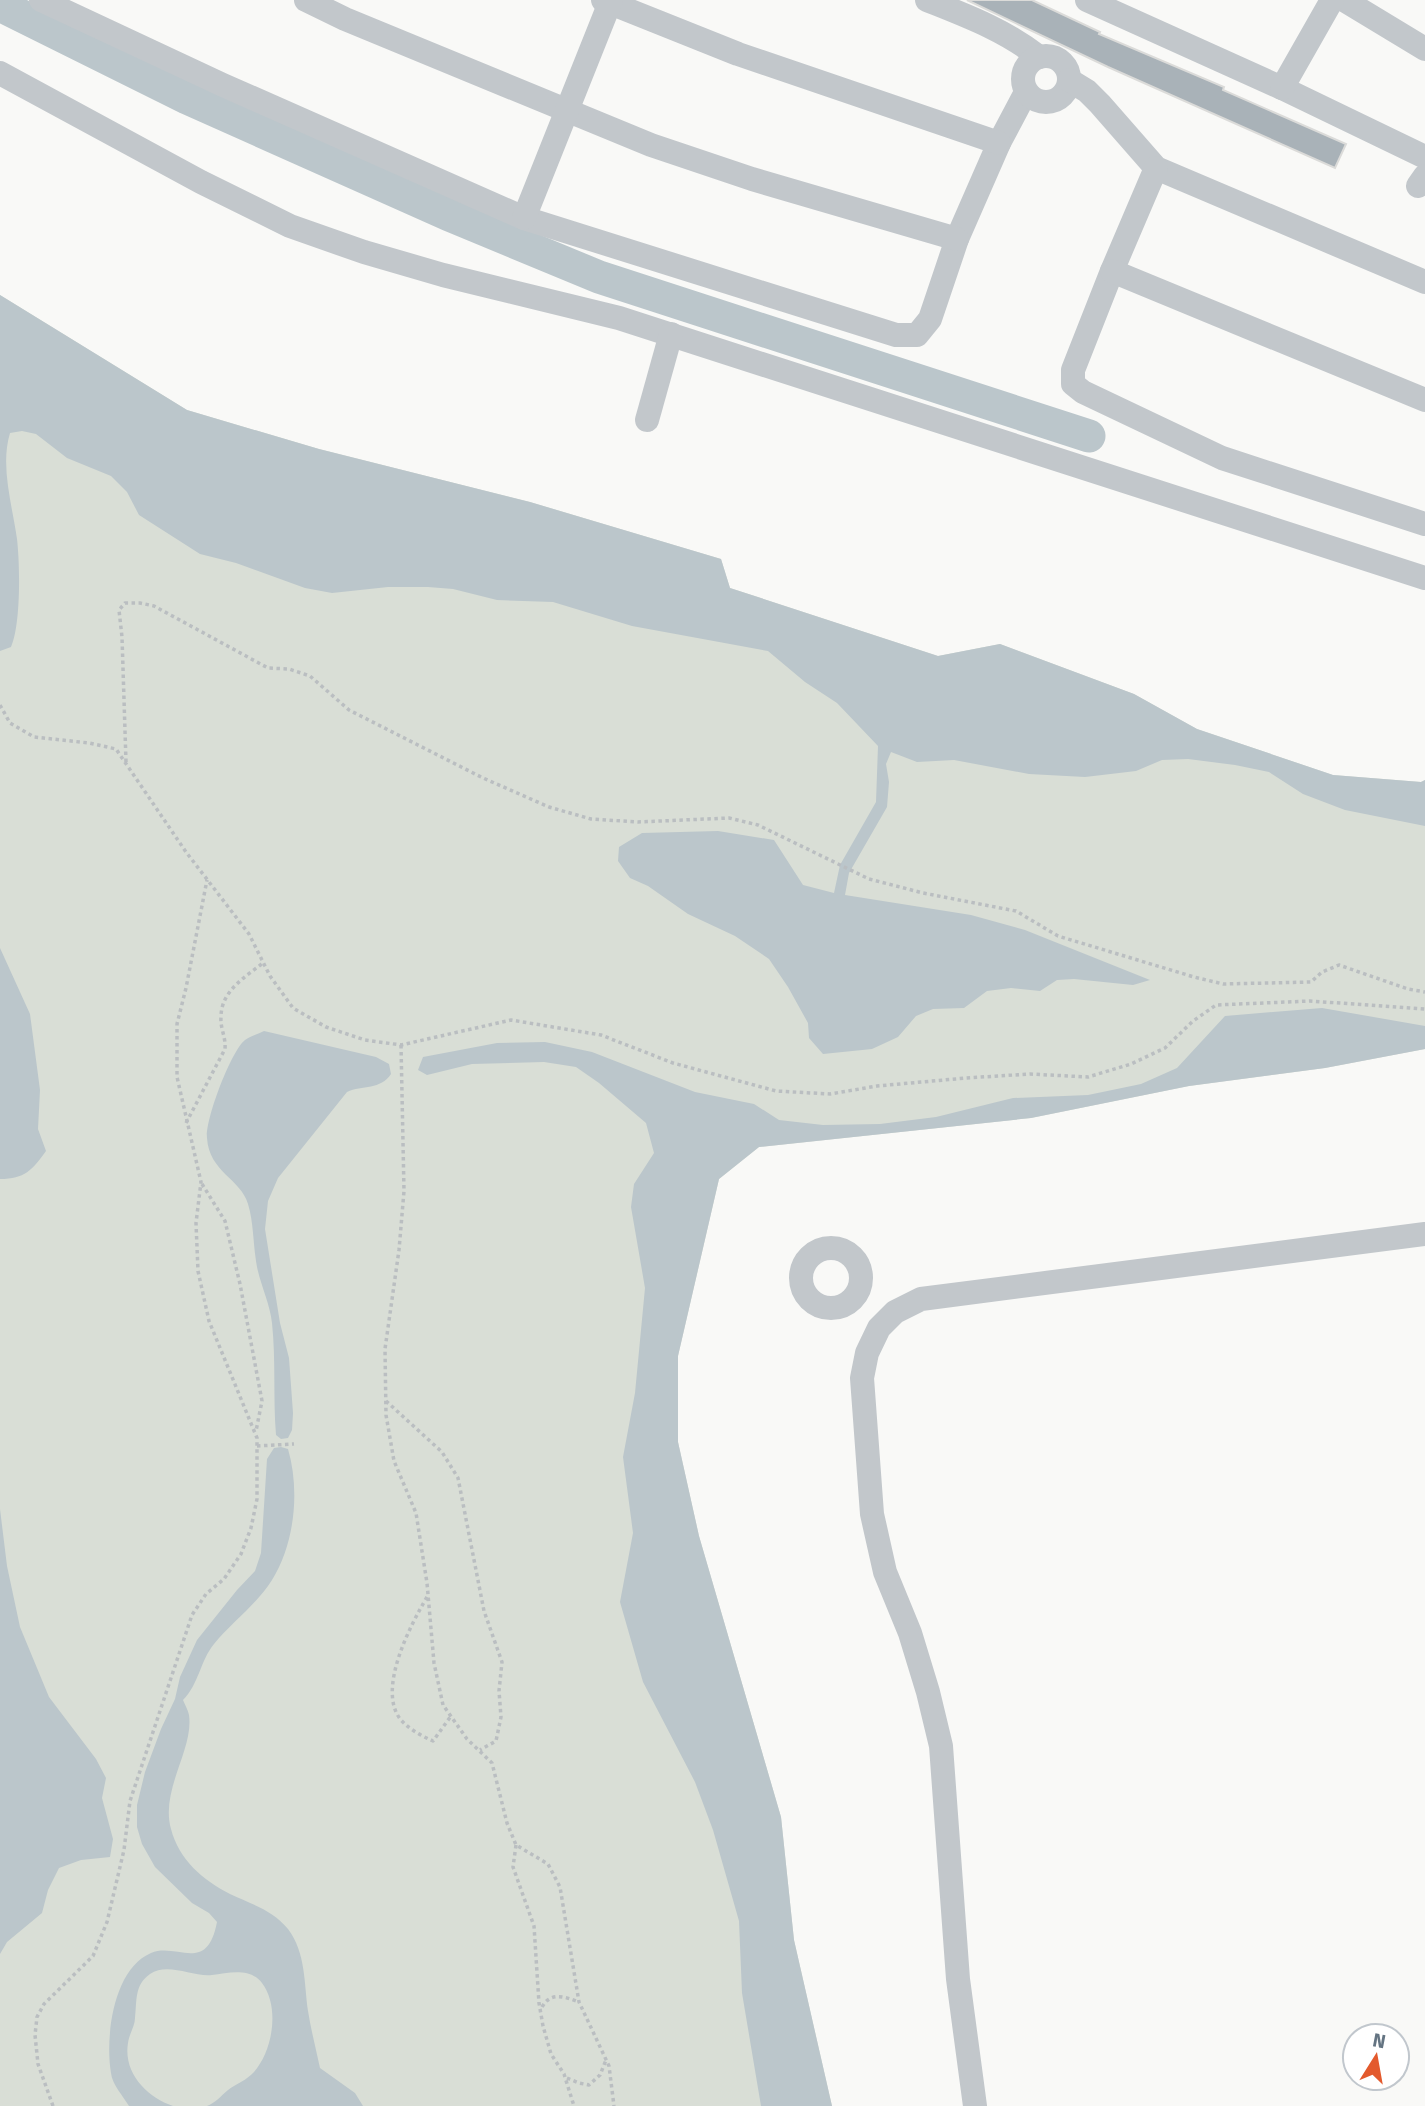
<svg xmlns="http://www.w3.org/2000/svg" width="1425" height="2106" viewBox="0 0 1425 2106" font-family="'Fira Sans',sans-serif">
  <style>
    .green { fill: #d9ded6 }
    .water { fill: #bbc6cb }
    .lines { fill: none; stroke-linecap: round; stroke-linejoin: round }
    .river { stroke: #bbc6cb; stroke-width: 33 }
    .building { fill: #a9b2b8; stroke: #dbdbd9; stroke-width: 2 }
    .path { stroke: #babec1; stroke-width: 3.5; stroke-dasharray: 3.5 3.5; stroke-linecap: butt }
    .minor { stroke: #c2c7cb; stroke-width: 24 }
  </style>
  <rect width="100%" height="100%" fill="#f9f9f7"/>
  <!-- green -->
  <path class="green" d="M0,295L187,410L319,449L530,502L721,559L730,588L938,656L1000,644L1134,694L1197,729L1333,775L1421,782L1425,780V1049L1325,1068L1189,1086L1031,1118L759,1147L719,1179L678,1356V1442L699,1536L781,1817L794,1940L832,2106H0Z"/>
  <!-- water -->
  <g class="water">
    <path d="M0,295L187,410L319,449L530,502L721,559L730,588L938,656L1000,644L1134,694L1197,729L1333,775L1421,782L1425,780V826L1345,810L1303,794L1269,772L1235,765L1188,759L1162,760L1136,771L1085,777L1029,774L954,760L917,762L891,752L886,764L889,782L887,807L849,873L845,895L971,915L1025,930L1150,980L1133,985L1074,979L1057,980L1040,991L1011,988L987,991L964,1008L933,1009L916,1016L898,1037L872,1049L823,1054L809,1038L808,1023L788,987L769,959L735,936L688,914L648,886L630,878L618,861L619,847L642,833L718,831L774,840L803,885L834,893L840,865L876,802L878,746L837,703L805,682L768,651L632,626L553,602L497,600L453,589L428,587H388L332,593L305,588L236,563L200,554L139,515L127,492L111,476L67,458L36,434L22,431L10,433C0,466 12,504 17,539C20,565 21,624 11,647L0,651Z"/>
    <path d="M0,948L30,1014L40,1090L38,1129L46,1151C32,1170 25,1179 0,1179Z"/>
    <path d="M1322,1008L1425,1026V1049L1325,1068L1189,1086L1031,1118L759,1147L719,1179L678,1356V1442L699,1536L781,1817L794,1940L832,2106H761L742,1993L739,1921L713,1830L695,1782L643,1682L620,1602L633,1533L623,1457L635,1393L645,1288L631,1207L634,1184L654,1153L646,1123L599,1083L576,1067L544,1062L472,1064L427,1075L418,1070L423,1057L497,1043L545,1042L592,1052L695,1092L754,1104L779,1120L823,1125L880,1124L936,1117L1013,1098L1088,1095L1141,1084L1177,1068L1225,1016Z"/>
    <path d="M264,1031L376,1057L389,1064L391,1074C381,1090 362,1085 347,1092L278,1178L268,1201L265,1229L280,1323L289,1358L293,1413L292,1430L288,1438L281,1439L276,1435C273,1398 276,1361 272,1323C270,1304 261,1286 257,1267C253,1246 254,1224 248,1204C241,1179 209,1172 207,1138C205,1120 231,1051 245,1040C250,1036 258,1034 264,1031Z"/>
    <path d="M281,1447L288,1449C300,1490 295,1543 272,1580C257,1604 232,1622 214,1644C200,1661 199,1684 183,1700C185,1705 188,1710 189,1715C194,1749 160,1790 171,1829C179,1860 203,1880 230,1894C251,1904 273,1910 288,1929C306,1953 304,1983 308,2011C311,2030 316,2049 320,2068L355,2093L363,2106H207C215,2103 221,2096 228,2090C236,2084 247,2080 254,2072C273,2050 280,2007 262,1983C250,1967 228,1973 212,1975C192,1977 168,1962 150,1974C134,1985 137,2002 135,2018C135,2026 129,2034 128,2043C123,2073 147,2097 173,2106H129C123,2096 112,2084 111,2073C105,2038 113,1969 151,1953C177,1942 207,1975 217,1922L209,1913L192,1903L155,1867L142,1844L137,1827V1805L145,1772L161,1729L175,1699L180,1677L197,1640L237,1590L255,1571L261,1553L267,1459L274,1448Z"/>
    <path d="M0,1509L7,1566L20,1627L49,1697L96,1759L106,1778L102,1798L113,1839L110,1857L81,1860L59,1868L48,1890L42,1913L7,1942L0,1954Z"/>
  </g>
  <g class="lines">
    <!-- river -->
    <path class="river" d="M0,5L187,98L447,214L599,277L1089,436"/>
  </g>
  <!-- building -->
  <path class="building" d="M967,0H1032L1100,32L1099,34L1224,87L1223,90L1346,144L1335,168L1108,67Z"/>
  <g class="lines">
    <!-- path -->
    <g class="path">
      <path d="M0,705L10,723L34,737L89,743L116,749L186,852L249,934L270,976L293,1008L326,1027L365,1040L401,1045L511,1020L601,1035L673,1063L776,1091L830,1094L877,1086L966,1078L1030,1074L1088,1077L1131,1064L1165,1048L1193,1021L1216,1005L1310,1001L1425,1009"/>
      <path d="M126,762L122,637L119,610L125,603H140L154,606L268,668L289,669L310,676L349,710L483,778L549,807L591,819L638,822L729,818L758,825L869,879L923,893L1016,911L1058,936L1194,977L1223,984L1311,982L1322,972L1339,965L1408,989L1425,992"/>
      <path d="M401,1045L404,1191L399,1250L385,1349L386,1415L394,1461L416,1513L427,1583L434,1663L443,1705L467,1739L492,1763L507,1823L516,1845L548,1864L560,1887L579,2002L609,2066L614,2106"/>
      <path d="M186,1123L225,1049C226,1037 220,1028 221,1017C221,991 245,977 263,963"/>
      <path d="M202,1184L225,1221L240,1284L262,1401L256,1431"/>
      <path d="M386,1401L442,1452L458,1478L484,1611L502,1662L499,1691L501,1717L496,1741L480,1750"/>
      <path d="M257,1446L294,1444"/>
      <path d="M427,1597C411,1624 376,1690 401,1720C410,1730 422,1736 433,1741L451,1716"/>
      <path d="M516,1845L513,1867L534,1926L539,2003L543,2026L551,2054L564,2074L574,2106"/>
      <path d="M542,2007C551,1991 565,1997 579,2002"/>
      <path d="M567,2078L579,2083L589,2085L600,2075L606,2060"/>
      <path d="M53,2106L38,2064L35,2035L37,2017L44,2004L93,1956L107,1922L124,1850L130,1801L192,1615L206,1594L224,1579L241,1554L251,1528L257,1499V1438L209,1321L198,1271L196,1223L201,1182L177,1077V1024L186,988L207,880"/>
    </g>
    <!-- minor -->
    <g class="minor">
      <path d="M41,0L223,85L524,218L896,335H917L930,319L957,239L999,143L1026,92"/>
      <path d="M306,0L345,19L651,145L752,179L957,239"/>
      <path d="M603,0L738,54L999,143"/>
      <path d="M927,0C967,16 1005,30 1039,57"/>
      <path d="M1087,0L1282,88L1425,157"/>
      <path d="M1344,0L1425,49"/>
      <circle cx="1046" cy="79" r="23"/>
      <path d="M0,73L201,182L290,226L364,252L443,275L619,318L1425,578"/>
      <path d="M1069,80L1087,91L1100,104L1156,168L1425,282"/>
      <path d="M1282,88L1332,0"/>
      <path d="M1156,168L1112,271L1073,370V384L1083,392L1222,458L1425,524"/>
      <path d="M1418,186L1425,176"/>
      <path d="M524,218L611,0"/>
      <path d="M1112,271L1425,400"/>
      <path d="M647,420L671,334"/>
      <circle cx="831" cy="1278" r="30"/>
      <path d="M975,2106L958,1979L941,1746L928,1692L910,1633L885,1572L872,1514L862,1378L867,1353L879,1328L895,1312L921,1299L1425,1234"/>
    </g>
  </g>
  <!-- north arrow -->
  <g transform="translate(1376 2057) rotate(11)"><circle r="33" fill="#ffffff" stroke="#c1c7cd" stroke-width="2"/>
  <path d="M0-5L12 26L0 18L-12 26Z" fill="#e35a2d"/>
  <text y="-10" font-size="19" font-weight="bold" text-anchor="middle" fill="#647482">N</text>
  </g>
</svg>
